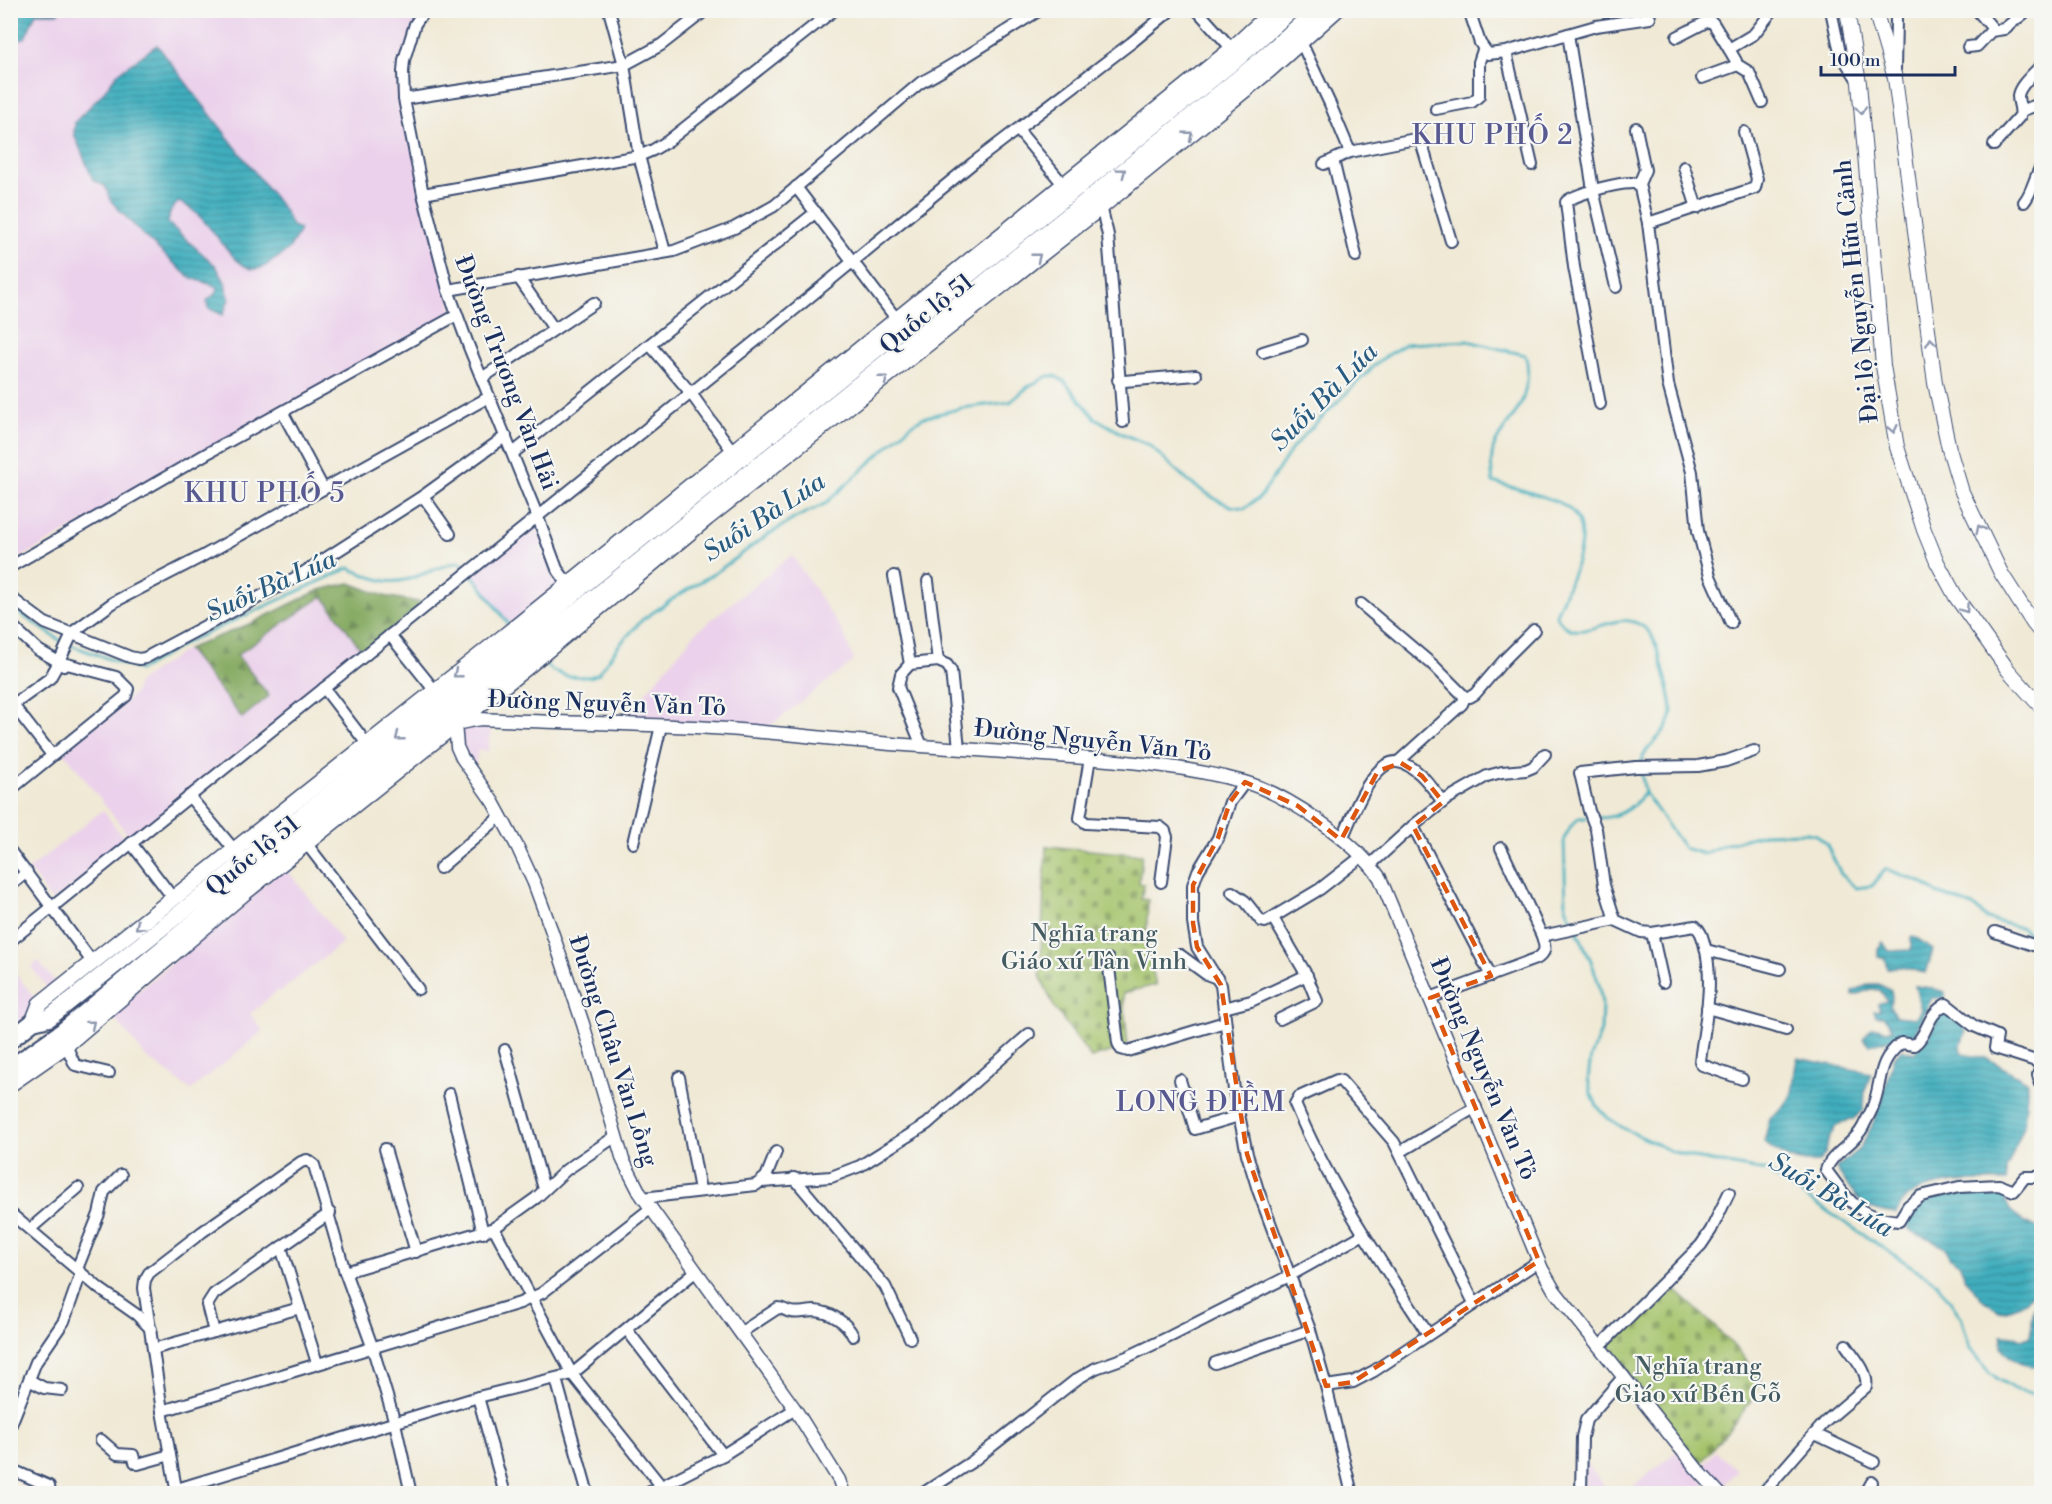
<svg xmlns="http://www.w3.org/2000/svg" width="2052" height="1504" viewBox="0 0 2052 1504" font-family="'Libre Bodoni',serif">
  <style>
    .built { fill: #ebd1eb }
    .forest { fill: url(#forest-firs); stroke: #4f6c5e; stroke-width: 1.5 }
    .cemetery { fill: url(#cemetery-stones); stroke: #607964; stroke-width: 1.5 }
    .water { fill: url(#water-rules); stroke: #2e6e8e; stroke-width: 1.5 }
    .lines { fill: none; stroke-linecap: round; stroke-linejoin: round }
    .stream { stroke: #40aebd; stroke-width: 3 }
    .minor-casing { stroke: #3b4b70; stroke-width: 14 }
    .tertiary-casing { stroke: #3b4b70; stroke-width: 15 }
    .secondary-casing { stroke: #3b4b70; stroke-width: 16 }
    .primary-casing { stroke: #3b4b70; stroke-width: 18 }
    .trunk-casing { stroke: #3b4b70; stroke-width: 20 }
    .minor { stroke: #fff; stroke-width: 10 }
    .tertiary { stroke: #fff; stroke-width: 12 }
    .secondary { stroke: #fff; stroke-width: 14 }
    .primary { stroke: #fff; stroke-width: 15 }
    .trunk { stroke: #fff; stroke-width: 16 }
    .oneway { stroke: #8d97ae }
    .marked { fill: none; stroke: #de5710; stroke-width: 4.5; stroke-dasharray: 12 8; stroke-linejoin: round }
    .labels { text-anchor: middle; dominant-baseline: central; stroke-width: 4.5; stroke-linejoin: round; paint-order: stroke }
    .street-label { font-size: 24px; fill: #1b2f5e; stroke: #f6f6f2 }
    .park-label { font-size: 24px; fill: #445b62; stroke: #f6f6f2 }
    .water-label { font-size: 26px; font-style: italic; fill: #285b7f; stroke: #f6f6f2 }
    .quarter-label { font-size: 27px; letter-spacing: 1.5px; fill: #595991; stroke: #f6f6f2 }
  </style>
  <defs>
    <pattern id="forest-firs" width="22" height="20" patternUnits="userSpaceOnUse" patternTransform="scale(1.5)"><rect width="22" height="20" fill="#83a95f"/><path d="M5 1l3.5 6h-7zM16 11l3.5 6h-7z" fill="#6a8a52"/></pattern>
    <pattern id="cemetery-stones" width="16" height="16" patternUnits="userSpaceOnUse" patternTransform="scale(1.5)"><rect width="16" height="16" fill="#a4c36b"/><path d="M2 7V4a2 2 0 0 1 4 0v3zM10 15v-3a2 2 0 0 1 4 0v3z" fill="#859f5b"/></pattern>
    <pattern id="water-rules" width="6" height="5" patternUnits="userSpaceOnUse" patternTransform="scale(1.5)"><rect width="6" height="5" fill="#40aebd"/><path d="M0 2.5h6" fill="none" stroke="#358e9d"/></pattern>
  </defs>
  <rect width="100%" height="100%" fill="#f6f6f2"/>
  <filter id="ink" filterUnits="userSpaceOnUse"><feTurbulence type="fractalNoise" baseFrequency=".0167" numOctaves="2"/><feDisplacementMap in="SourceGraphic" scale="12" xChannelSelector="R" yChannelSelector="G"/><feConvolveMatrix kernelMatrix="1 2 1 2 8 2 1 2 1" color-interpolation-filters="sRGB"/></filter>
  <filter id="wash" filterUnits="userSpaceOnUse"><feTurbulence type="fractalNoise" baseFrequency=".008" numOctaves="4" result="noise"/><feDisplacementMap in="SourceGraphic" scale="24" xChannelSelector="R" yChannelSelector="G"/><feGaussianBlur stdDeviation="1.35" result="paint"/><feColorMatrix in="noise" values="0 0 0 0 0 0 0 0 0 0 0 0 0 0 0 0 0 1.4 0 .05"/><feComposite in="paint" operator="in"/></filter>
  <g filter="url(#wash)">
    <rect width="100%" height="100%" fill="#f0e9d5"/>
    <!-- built -->
    <g class="built">
      <path d="M11,11H420L400,71L453,313L11,563Z"/>
      <path d="M536,521L562,582L510,625L471,574Z"/>
      <path d="M792,555L844,634L854,661L767,728L623,720L697,631Z"/>
      <path d="M350,583L384,596L424,603L131,839L63,751L134,694L139,681L187,649Z"/>
      <path d="M480,724L491,725L488,751L478,750L475,767L462,746L460,728Z"/>
      <path d="M103,810L127,842L52,902L29,869Z"/>
      <path d="M285,867L343,942L280,992L278,990L250,1014L263,1031L191,1090L147,1058L111,1014Z"/>
      <path d="M38,961L57,984L49,990L31,967Z"/>
      <path d="M11,967L36,1000L29,1019L13,1032L11,1029Z"/>
      <path d="M1677,1451L1712,1494H1624Z"/>
      <path d="M1715,1451L1737,1470L1722,1488L1702,1467Z"/>
      <path d="M1585,1462L1610,1493H1584Z"/>
    </g>
    <!-- forest -->
    <path class="forest" d="M350,583L384,596L424,603L363,652L323,596L237,655L269,696L242,718L187,649L252,623L319,590Z"/>
    <!-- cemetery -->
    <g class="cemetery">
      <path d="M1046,846L1142,855L1139,883L1144,884L1141,899L1148,900L1146,945L1156,985L1123,993L1128,1046L1091,1058L1054,1007L1040,975Z"/>
      <path d="M1667,1283C1700,1312 1732,1341 1760,1376C1761,1398 1714,1446 1700,1463L1606,1345Z"/>
    </g>
    <!-- water -->
    <g class="water">
      <path d="M10,11L11,10L59,11L58,13H36L25,38L11,42Z"/>
      <path d="M157,45L284,210L292,226L300,229C294,244 288,252 274,260C269,263 263,269 257,269C232,273 208,210 178,202L170,212L168,223L216,266L225,282L229,299L223,315L208,308L207,301L217,292L218,287L189,277L144,236L111,201L105,186L93,180L74,134L75,122L102,94L118,73Z"/>
      <path d="M1911,937L1917,938L1933,950L1926,973C1912,972 1902,963 1887,969L1885,958L1878,956V949L1883,942L1889,951L1911,950Z"/>
      <path d="M1870,984H1879L1891,991L1892,998L1890,1006L1895,1016L1916,1018L1921,1010L1915,986L1931,988L1945,992V998H1932L1914,1036L1903,1035L1870,1045L1863,1039L1871,1028H1877L1887,1031L1893,1029L1883,1016H1876L1874,1011L1880,1010L1878,1004L1887,1001L1880,990L1871,989L1853,996V991Z"/>
      <path d="M1942,1013L1962,1024L1966,1031L1960,1047L1962,1054L1987,1058L2028,1082L2024,1126L2006,1170L2007,1181C1982,1180 1926,1180 1906,1198C1902,1202 1899,1210 1896,1214C1861,1211 1854,1195 1836,1168L1859,1149L1870,1130L1882,1101L1893,1058L1902,1049L1914,1053L1929,1037L1937,1020Z"/>
      <path d="M1798,1058L1871,1073L1865,1090L1864,1110L1853,1119L1836,1126L1828,1141L1826,1152L1819,1162C1798,1164 1779,1156 1764,1142L1770,1118C1778,1114 1789,1102 1792,1092C1795,1081 1793,1070 1798,1058Z"/>
      <path d="M1979,1190L2001,1191L2010,1210L2024,1222L2041,1229V1289C2033,1291 2029,1299 2022,1304C2015,1308 2007,1310 1999,1311L1982,1299L1967,1281L1960,1265L1951,1258L1946,1249L1931,1239L1918,1235L1909,1229L1905,1220L1930,1195Z"/>
      <path d="M2041,1306V1366C2022,1367 2013,1362 2001,1347L2002,1335L2016,1336L2022,1340L2030,1336L2034,1307Z"/>
    </g>
    <g class="lines">
      <!-- stream -->
      <g class="stream">
        <path d="M10,607L64,643"/>
        <path d="M70,645L140,670L185,643L349,568C361,573 373,579 386,581C410,585 436,565 460,562L478,582L509,625"/>
        <path d="M542,661L553,671L567,676L590,677L598,674L619,645L642,620L677,596L718,571L766,536L797,517L825,504L911,425L922,418L962,408L1010,402L1029,386L1048,376H1055L1065,382L1095,418L1123,434L1149,445L1189,482L1217,500L1231,506L1245,508L1261,496L1293,447L1317,422L1379,361L1405,344L1468,341L1525,355C1531,370 1526,395 1518,409C1511,421 1501,431 1495,444C1490,456 1491,470 1493,482C1515,488 1539,494 1560,503C1604,524 1567,584 1556,615C1579,657 1619,596 1650,633C1657,642 1673,701 1672,713C1672,716 1669,723 1667,726C1660,739 1644,748 1641,763"/>
        <path d="M1645,793L1684,848L1703,854L1723,845L1763,834L1807,833L1817,835L1826,843L1841,874L1856,888L1872,886L1886,869L1923,883L1937,893L1975,907L1987,919L2022,928L2028,933L2042,931"/>
        <path d="M1587,818H1579L1571,826L1564,839L1566,907L1591,961L1599,984L1602,1004L1601,1031L1591,1057L1588,1079L1591,1093L1597,1106L1608,1118L1625,1129L1671,1151L1700,1159L1766,1171L1937,1283L1961,1317L1970,1347L1989,1373L2014,1389L2042,1396"/>
        <path d="M1594,818C1616,819 1631,810 1645,793L1641,770"/>
      </g>
    </g>
  </g>
  <g filter="url(#ink)">
    <g class="lines">
      <!-- minor casing -->
      <g class="minor-casing">
        <g id="minor">
          <path d="M474,10L424,11L415,24L404,60L403,72L404,99L423,194L448,290L469,347L537,515L557,569L568,584"/>
          <path d="M609,10L624,65L639,156L665,252"/>
          <path d="M1197,10L1232,49"/>
          <path d="M1469,10L1480,43L1488,54L1506,52L1568,34L1593,190L1616,287"/>
          <path d="M1831,10L1840,53L1857,79"/>
          <path d="M1894,10L1896,19L1895,69"/>
          <path d="M1977,10L1994,30"/>
          <path d="M1568,34L1596,26L1650,18"/>
          <path d="M1677,37L1708,21L1713,23L1729,49L1754,34L1773,10"/>
          <path d="M1301,42L1330,104L1350,152"/>
          <path d="M1968,47L1977,46L1991,31L2004,29L2028,10"/>
          <path d="M1506,52L1532,165"/>
          <path d="M1736,64L1749,72L1762,102"/>
          <path d="M1702,78L1735,66L1736,61L1729,49"/>
          <path d="M404,99L624,65L661,45L706,10"/>
          <path d="M1436,109L1472,102L1479,96V62L1483,50"/>
          <path d="M2021,111L2042,103"/>
          <path d="M1636,128L1645,170L1639,184L1648,223L1668,384L1692,472L1698,531L1710,576L1731,623"/>
          <path d="M1018,130L1067,189"/>
          <path d="M1994,145L2020,116C2022,108 2018,104 2018,96C2019,85 2035,73 2042,64"/>
          <path d="M1333,160L1356,256"/>
          <path d="M1324,164L1350,152L1420,138L1451,241"/>
          <path d="M1684,167L1697,208"/>
          <path d="M796,187L901,325"/>
          <path d="M423,194L639,156L653,150L668,141L834,10"/>
          <path d="M1100,202L1108,235L1123,422"/>
          <path d="M2024,202C2033,191 2034,177 2042,165"/>
          <path d="M1648,223L1755,188L1757,179L1744,132"/>
          <path d="M518,277L554,329"/>
          <path d="M448,290L674,251L734,228L774,206L920,83C962,61 1000,34 1040,10"/>
          <path d="M650,345L690,392L736,456"/>
          <path d="M1263,352L1302,340"/>
          <path d="M482,378L594,303"/>
          <path d="M1118,380L1124,381L1196,375"/>
          <path d="M1600,404L1574,267L1566,202C1574,194 1628,179 1639,184"/>
          <path d="M283,413L323,488"/>
          <path d="M513,453L816,212"/>
          <path d="M423,496L450,534"/>
          <path d="M10,567L206,454L457,315"/>
          <path d="M894,576L910,664"/>
          <path d="M928,581L938,661"/>
          <path d="M10,597L45,623L130,657L139,659L145,658L295,578L423,496L506,436"/>
          <path d="M1361,604L1433,665L1465,697L1462,704L1398,762"/>
          <path d="M10,624L38,650L59,662L73,632L114,602L201,557L489,397"/>
          <path d="M390,635L435,691"/>
          <path d="M324,688L367,744"/>
          <path d="M1465,697H1470L1475,694L1505,659L1534,630"/>
          <path d="M13,705L52,755"/>
          <path d="M10,707L50,678L59,662L64,666L67,664L116,677L128,689L126,696L10,790"/>
          <path d="M922,746L898,687L901,674L910,664L938,661L947,665L951,671L959,748"/>
          <path d="M1090,758L1080,818L1086,823L1160,827L1165,831L1167,837L1161,882"/>
          <path d="M1245,782L1230,802L1218,838L1198,871L1193,885V923L1197,947L1221,985L1234,1090L1247,1154L1258,1190L1310,1330L1326,1386L1352,1494"/>
          <path d="M189,796L237,853"/>
          <path d="M1413,826L1491,976"/>
          <path d="M1342,839C1351,819 1372,760 1397,762C1417,764 1432,788 1443,802"/>
          <path d="M131,843L173,898"/>
          <path d="M306,843L418,989"/>
          <path d="M633,843L661,726"/>
          <path d="M10,851L93,963"/>
          <path d="M1370,865L1413,826L1447,799L1487,776L1502,772L1526,770L1533,767L1545,754"/>
          <path d="M440,868L501,816"/>
          <path d="M10,886L27,872"/>
          <path d="M1232,892L1245,901L1261,921L1265,922L1320,889L1361,857"/>
          <path d="M1273,918L1306,974L1317,1001L1280,1019"/>
          <path d="M1615,920L1604,885L1596,829L1589,811L1580,773L1636,767L1698,766L1726,761L1754,751"/>
          <path d="M1995,932L2042,948"/>
          <path d="M1652,933L1663,982"/>
          <path d="M1542,936L1615,920L1641,932L1652,933L1695,926C1701,931 1702,936 1704,943C1715,982 1705,1021 1700,1061L1702,1065L1742,1079"/>
          <path d="M10,941L773,327L973,163L1131,43L1171,10"/>
          <path d="M1706,950L1780,969"/>
          <path d="M1180,955L1206,974L1217,978"/>
          <path d="M1108,959L1118,1043L1121,1049L1128,1051L1225,1022"/>
          <path d="M1430,998L1538,958C1547,951 1545,947 1542,936L1501,848"/>
          <path d="M1224,1008L1251,1001L1307,975"/>
          <path d="M1707,1008L1786,1030"/>
          <path d="M66,1045L75,1065L109,1073"/>
          <path d="M505,1050L544,1189"/>
          <path d="M679,1077L700,1190"/>
          <path d="M1180,1080L1195,1129L1239,1116"/>
          <path d="M2042,1082H2040L2038,1075L2041,1067L2036,1061L1995,1048L1997,1036L1974,1026L1946,1004C1925,1016 1929,1034 1914,1045L1901,1043C1876,1063 1883,1080 1873,1106C1871,1113 1866,1120 1863,1127C1854,1145 1832,1152 1826,1170C1849,1201 1859,1218 1899,1221L1908,1206L1921,1196L1959,1187L1999,1185L2014,1191L2025,1177H2038L2042,1174"/>
          <path d="M449,1094L483,1233"/>
          <path d="M385,1149L416,1252"/>
          <path d="M1400,1152L1476,1107"/>
          <path d="M794,1178L885,1286L910,1338"/>
          <path d="M762,1182L831,1177L860,1166L927,1124L1029,1034"/>
          <path d="M643,1198L756,1185L766,1177L776,1152"/>
          <path d="M10,1213L100,1289L137,1315L151,1329"/>
          <path d="M494,1228L572,1374L662,1487"/>
          <path d="M30,1229L78,1188"/>
          <path d="M281,1247L317,1363"/>
          <path d="M77,1269L99,1214L104,1192L121,1175"/>
          <path d="M345,1272L494,1228L536,1198L566,1170L616,1136"/>
          <path d="M627,1330L723,1455"/>
          <path d="M214,1332L207,1305L214,1294L330,1213"/>
          <path d="M740,1333L778,1308C784,1308 785,1311 791,1312C798,1314 807,1311 815,1311C830,1312 847,1322 853,1336"/>
          <path d="M1428,1334C1380,1260 1329,1186 1295,1104L1299,1097L1337,1080L1341,1081L1394,1142L1474,1303"/>
          <path d="M1600,1346L1701,1245L1711,1230L1729,1193"/>
          <path d="M153,1349L300,1308"/>
          <path d="M1215,1363L1310,1330"/>
          <path d="M556,1379L588,1494"/>
          <path d="M29,1380L44,1388L62,1390"/>
          <path d="M1326,1386L1353,1382L1374,1371L1539,1261"/>
          <path d="M478,1397L505,1494"/>
          <path d="M162,1411L520,1303L542,1293L650,1209"/>
          <path d="M10,1427L36,1362L64,1321L81,1273"/>
          <path d="M1815,1434L1874,1462"/>
          <path d="M101,1440L117,1454L133,1455L135,1462L138,1464L170,1455"/>
          <path d="M10,1469L49,1486L50,1494"/>
          <path d="M177,1489L478,1397L572,1374L695,1272"/>
          <path d="M177,1494L162,1411L144,1288L145,1280L149,1273L202,1232L301,1162L307,1160L314,1165L345,1272L372,1346L395,1423L411,1494"/>
          <path d="M646,1494L723,1455L795,1409"/>
          <path d="M922,1494L973,1461L1077,1379L1096,1368L1127,1357L1171,1336L1291,1275L1364,1234"/>
          <path d="M1581,1494L1582,1437L1586,1420L1624,1376"/>
          <path d="M1762,1494L1825,1422L1866,1387C1869,1372 1854,1357 1846,1345"/>
          <path d="M1865,1494L1872,1482"/>
        </g>
      </g>
      <!-- tertiary casing -->
      <g class="tertiary-casing">
        <path id="tertiary" d="M844,1494L839,1480L795,1409L640,1193L623,1160L583,1024L551,929L534,883L518,848L493,802L462,758L457,747L455,724L480,719C557,723 634,723 711,728C781,732 851,742 922,746C967,749 1012,753 1058,756C1120,761 1183,765 1244,782C1287,794 1355,841 1380,878L1542,1269L1554,1290L1697,1469L1720,1494"/>
      </g>
      <!-- secondary casing -->
      <g class="secondary-casing">
        <g id="secondary">
          <path d="M1847,10L1859,83L1883,366L1897,447L1924,530L1937,562L1956,597L2008,670L2042,708"/>
          <path d="M1875,10L1895,78L1935,383L1949,449L1962,492L2001,573L2033,623L2042,634"/>
        </g>
      </g>
      <!-- primary casing -->
      <g class="primary-casing">
        <g id="primary">
          <path d="M33,1022L40,1004L502,638L1232,49L1274,10"/>
          <path d="M10,1084L66,1045L244,893L527,667L707,518L1102,206L1269,70L1336,10"/>
        </g>
      </g>
      <!-- trunk casing -->
      <g class="trunk-casing">
        <g id="trunk">
          <path d="M10,1040L33,1022L49,1018C230,872 414,730 591,579L1239,57L1291,10"/>
          <path d="M10,1068L63,1031L276,854L1250,69L1317,10"/>
        </g>
      </g>
      <!-- minor -->
      <use href="#minor" class="minor"/>
      <!-- tertiary -->
      <use href="#tertiary" class="tertiary"/>
      <!-- secondary -->
      <use href="#secondary" class="secondary"/>
      <!-- primary -->
      <use href="#primary" class="primary"/>
      <!-- trunk -->
      <use href="#trunk" class="trunk"/>
    </g>
    <!-- one-way arrows -->
    <defs><path id="oneway-chevron" d="M-2-3.5L2.5 0L-2 3.5" fill="none" stroke-width="1.6" stroke-linecap="round" stroke-linejoin="round" transform="scale(1.5)"/></defs>
    <g class="oneway">
      <use href="#oneway-chevron" transform="translate(1861 110) rotate(85)"/>
      <use href="#oneway-chevron" transform="translate(1189 135) rotate(-39)"/>
      <use href="#oneway-chevron" transform="translate(1122 172) rotate(-37)"/>
      <use href="#oneway-chevron" transform="translate(1037 257) rotate(-38)"/>
      <use href="#oneway-chevron" transform="translate(1931 342) rotate(-97)"/>
      <use href="#oneway-chevron" transform="translate(884 379) rotate(-39)"/>
      <use href="#oneway-chevron" transform="translate(1893 429) rotate(78)"/>
      <use href="#oneway-chevron" transform="translate(1980 529) rotate(-116)"/>
      <use href="#oneway-chevron" transform="translate(1965 609) rotate(55)"/>
      <use href="#oneway-chevron" transform="translate(457 674) rotate(141)"/>
      <use href="#oneway-chevron" transform="translate(399 737) rotate(141)"/>
      <use href="#oneway-chevron" transform="translate(139 926) rotate(141)"/>
      <use href="#oneway-chevron" transform="translate(91 1024) rotate(-40)"/>
    </g>
  </g>
  <!-- marked area -->
  <path class="marked" d="M1401,763L1422,776L1443,802L1413,826L1491,976L1430,998L1539,1261L1353,1382L1326,1386L1247,1154L1221,985L1197,947L1193,923V885L1218,838L1230,802L1245,782L1298,806L1341,840L1378,771Z"/>
  <g class="labels">
    <!-- street labels -->
    <g class="street-label">
      <text transform="translate(1857 291) rotate(-96)">Đại lộ Nguyễn Hữu Cảnh</text>
      <text transform="translate(927 314) rotate(-39)">Quốc lộ 51</text>
      <text transform="translate(506 373) rotate(69)">Đường Trương Văn Hải</text>
      <text transform="translate(607 704) rotate(2)">Đường Nguyễn Văn Tỏ</text>
      <text transform="translate(1093 741) rotate(6)">Đường Nguyễn Văn Tỏ</text>
      <text transform="translate(253 856) rotate(-39)">Quốc lộ 51</text>
      <text transform="translate(613 1051) rotate(72)">Đường Châu Văn Lồng</text>
      <text transform="translate(1483 1069) rotate(67)">Đường Nguyễn Văn Tỏ</text>
    </g>
    <!-- park labels -->
    <g class="park-label">
      <text x="1094" y="934">Nghĩa trang<tspan x="1094" dy="28">Giáo xứ Tân Vinh</tspan></text>
      <text x="1698" y="1367">Nghĩa trang<tspan x="1698" dy="28">Giáo xứ Bến Gỗ</tspan></text>
    </g>
    <!-- water labels -->
    <g class="water-label">
      <text transform="translate(1324 397) rotate(-45)">Suối Bà Lúa</text>
      <text transform="translate(764 517) rotate(-33)">Suối Bà Lúa</text>
      <text transform="translate(271 586) rotate(-24)">Suối Bà Lúa</text>
      <text transform="translate(1831 1195) rotate(31)">Suối Bà Lúa</text>
    </g>
    <!-- quarter labels -->
    <g class="quarter-label">
      <text x="1493" y="136">KHU PHỐ 2</text>
      <text x="265" y="494">KHU PHỐ 5</text>
      <text x="1201" y="1103">LONG ĐIỀM</text>
    </g>
  </g>
  <!-- margin -->
  <rect width="2052" height="1504" fill="none" stroke="#f6f6f2" stroke-width="36"/>
  <!-- scale -->
  <path d="M1821 66v9h134v-9" fill="none" stroke="#1b2f5e" stroke-width="3"/>
  <text x="1830" y="66" font-size="18" fill="#1b2f5e" stroke="#f6f6f2" stroke-width="4.5" paint-order="stroke">100 m</text>
</svg>
